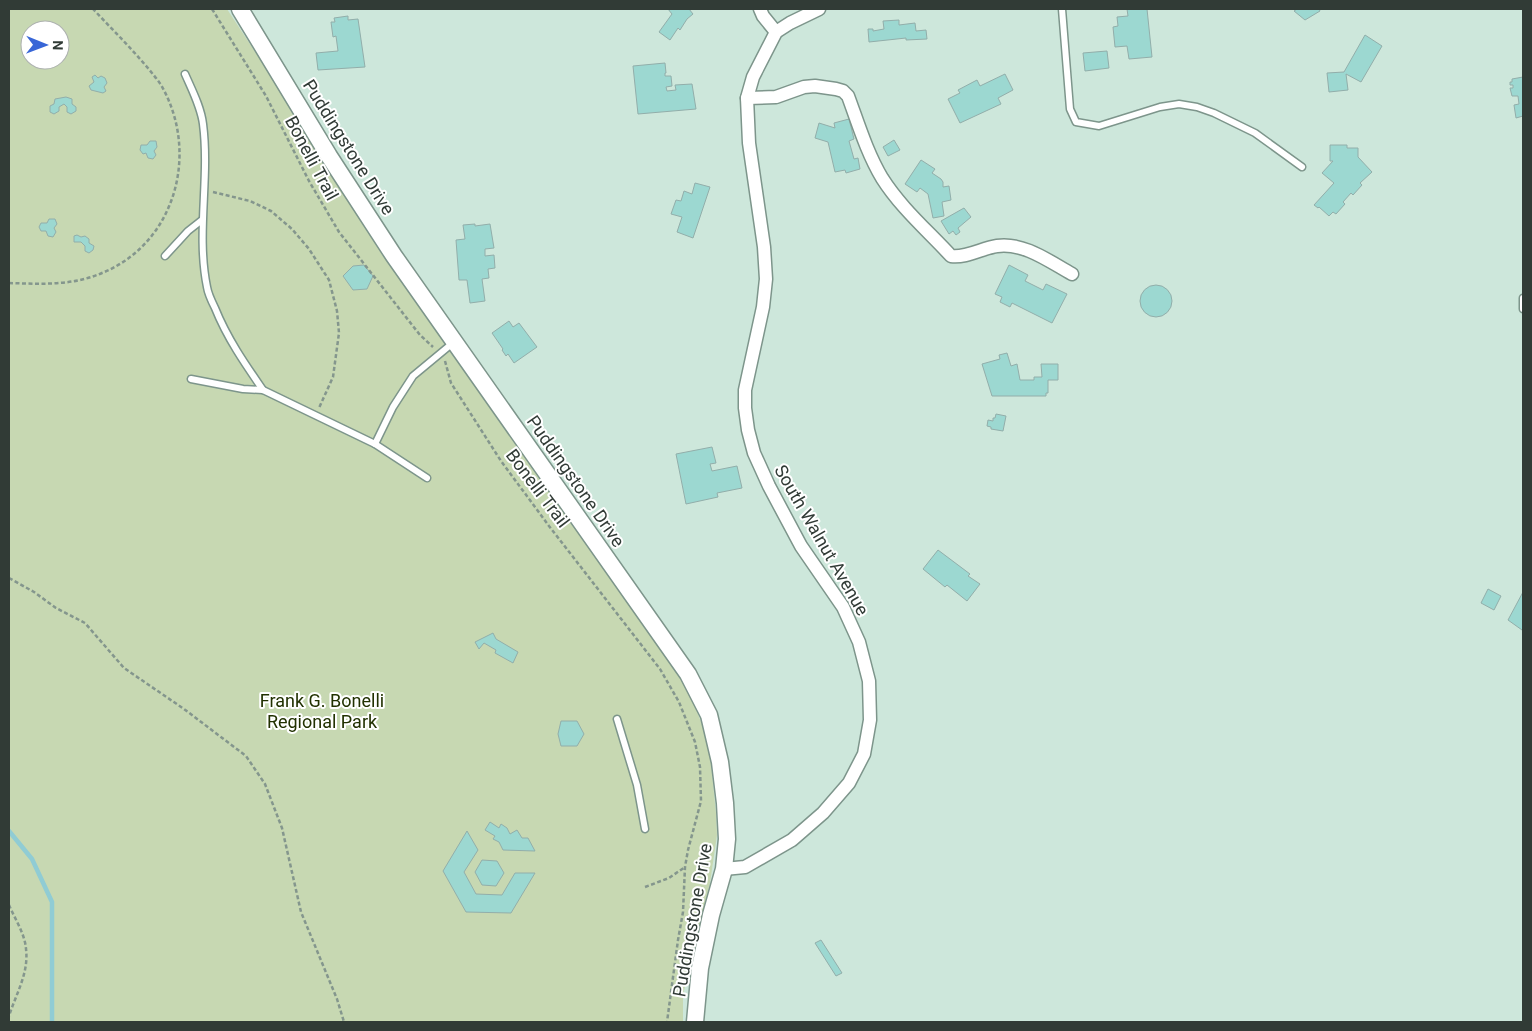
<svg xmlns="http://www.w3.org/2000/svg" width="1532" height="1031" viewBox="0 0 1532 1031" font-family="Roboto,sans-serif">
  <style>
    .green { fill: #c7d8b2; fill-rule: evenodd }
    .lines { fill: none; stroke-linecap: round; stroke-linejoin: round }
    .stream { stroke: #90ccd4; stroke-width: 4.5 }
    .building { fill: #9cd8d1; stroke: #92aeaa }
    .service-casing { stroke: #7d958b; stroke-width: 9 }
    .minor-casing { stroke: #7d958b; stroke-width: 15 }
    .tertiary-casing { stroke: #7d958b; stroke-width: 19 }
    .path { stroke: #84968d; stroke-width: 2.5; stroke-dasharray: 4 2.5; stroke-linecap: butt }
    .service { stroke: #fff; stroke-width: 6 }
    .minor { stroke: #fff; stroke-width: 12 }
    .tertiary { stroke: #fff; stroke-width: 16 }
    .labels { text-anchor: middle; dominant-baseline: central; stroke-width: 4; stroke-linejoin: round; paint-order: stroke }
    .street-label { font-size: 18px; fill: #313b36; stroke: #fff }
    .park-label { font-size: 18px; fill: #213101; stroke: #fff }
  </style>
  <rect width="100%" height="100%" fill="#cde7db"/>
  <!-- green -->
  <path class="green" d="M9,9H227L437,330L680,677L694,704L703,727L710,754L716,813L717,835L710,883L683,995V1022H9ZM30,30H60V60H30Z"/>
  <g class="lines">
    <!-- stream -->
    <path class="stream" d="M9,831L32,859L52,902V1022"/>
  </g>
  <!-- building -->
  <g class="building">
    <path d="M668,9H689L693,14L687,19L680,30L678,28L670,40L659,32L672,14Z"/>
    <path d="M1127,9H1147L1152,57L1129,59L1127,46L1115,47L1113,27L1118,26L1117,17L1128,16Z"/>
    <path d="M1297,9H1319L1320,11L1305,20L1294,11Z"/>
    <path d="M348,16V20L358,19L365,67L318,70L316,53L338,51L336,36L333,37L331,22H335L334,18Z"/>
    <path d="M899,20V25L915,23L916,31L926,30L927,39L906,40V38L869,42L868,29H873V31L884,29L883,21Z"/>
    <path d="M1365,35L1382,46L1361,82L1346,74L1348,90L1329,92L1327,73L1344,72Z"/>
    <path d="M1107,51L1109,68L1085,71L1083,53Z"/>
    <path d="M665,63L666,73H665V76H671L672,86L666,87L667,91L676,90L675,85L692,84L696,109L638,114L633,66Z"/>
    <path d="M1005,74L1013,90L998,98L1001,104L960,123L948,99L960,93L958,90L977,80L980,86Z"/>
    <path d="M95,75L98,78L101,76L105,78L107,83L104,87L106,91L103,93L91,90L89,86L94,82L92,77Z"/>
    <path d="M1523,77V116L1516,118L1514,105L1519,104L1518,96H1512L1510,88H1513V85H1510V82H1512V79Z"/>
    <path d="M66,97L72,99V104L76,107V111L71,114L67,112V107L64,104L59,107V111L54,114L50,112V106L54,104L55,99Z"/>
    <path d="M849,119L854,139L849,141L854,159L858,158L860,169L846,173L845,170L835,172L828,142L815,138L819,123L835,128L834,123Z"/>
    <path d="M894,140L900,150L888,156L883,147Z"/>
    <path d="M150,141H156L157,147L154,151L156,155L153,159L148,158L146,153L143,154L140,150L141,145H147Z"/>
    <path d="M1330,145H1347V148H1358V157L1372,172L1360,183L1362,185L1353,195L1351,193L1343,202L1345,204L1336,214L1333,212L1329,216L1319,207L1318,208L1314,205L1334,183L1322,173L1333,161H1330Z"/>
    <path d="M921,160L935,169L932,173L941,179L943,182V187L949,186L951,200L942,202L944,216L933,218L928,194L920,188L917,192L905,184Z"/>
    <path d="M695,183L710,187L693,238L677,232L682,217L671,214L676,200L681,201L684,191L692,194Z"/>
    <path d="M964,208L971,217L958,228L960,232L956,235L953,231L949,234L941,221Z"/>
    <path d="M49,219H55L57,224L54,228L56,232L53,237L48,236L46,231H41L39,227L41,223H47Z"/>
    <path d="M475,224V226L490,224L494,248L485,249V256L494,255L495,268L488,269L489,278L482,279L485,301L470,303L467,280H459L456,240L465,239L463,225Z"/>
    <path d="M77,235L81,237L85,236L89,239V243L94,246L93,250L89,253L85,251V246L81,242H74V236Z"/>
    <path d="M364,265L373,276L367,289L353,290L343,276L353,266Z"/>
    <path d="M1009,265L1028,275L1025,281L1043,290L1046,284L1067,294L1052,323L1012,303L1010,307L1000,302L1002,297L995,294Z"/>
    <circle cx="1156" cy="301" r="16"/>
    <path d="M509,321L513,327L519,323L537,347L514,363L508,354L506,356L502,350L503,349L492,333Z"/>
    <path d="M1007,353L1011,366L1017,364L1020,380H1034V377H1042L1041,364H1058V380H1048V393H1046V396H992L982,364L1000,359L999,355Z"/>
    <path d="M996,414L1006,416L1003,431L991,429V427L987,426L988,420L993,421V418H995Z"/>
    <path d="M712,447L716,463L710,464L712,471L737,466L742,488L717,493L718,497L686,504L676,454Z"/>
    <path d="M938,550L970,574L968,576L980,584L967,601L947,585L945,587L923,569Z"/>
    <path d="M1488,589L1501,596L1494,610L1481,603Z"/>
    <path d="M1523,592V630H1522L1508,620Z"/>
    <path d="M493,633L496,639L518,652L513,663L495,653L496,650L484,643L479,649L475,642Z"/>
    <path d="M561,721H577L584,734L577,746H561L558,734Z"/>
    <path d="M490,822L499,828L501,824L507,828L510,834L517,830L522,838H528L535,851L503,850L499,842L493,839L495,836L485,830Z"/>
    <path d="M467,831L478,850L464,872L476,894L502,895L515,873H535L511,913L466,912L443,871Z"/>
    <path d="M482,860L497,861L504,873L496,886L482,885L475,872Z"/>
    <path d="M821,940L842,973L836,976L815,943Z"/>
  </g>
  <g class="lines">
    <!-- service casing -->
    <g class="service-casing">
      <g id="service">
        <path d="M1062,9L1070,109L1076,122L1099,126L1160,107L1179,104L1197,107L1214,113L1255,133L1302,167"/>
        <path d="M185,74C192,90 201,107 203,124C210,179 196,233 207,287C208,294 212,302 215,308C227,338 245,364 263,390"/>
        <path d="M165,256L188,231L202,220"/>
        <path d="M1523,298V309"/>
        <path d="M191,379L243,389L263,390L375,444L427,478"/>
        <path d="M375,444L393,407L413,376L454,342"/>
        <path d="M617,719L637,785L645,829"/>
      </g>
    </g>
    <!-- minor casing -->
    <g class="minor-casing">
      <g id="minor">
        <path d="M760,9L763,16L776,32"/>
        <path d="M747,98L776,97L804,87L815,86L836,89L843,91L848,96C858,123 867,153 882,178C901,208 928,231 951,256C967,258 982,248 997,246C1024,242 1050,262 1072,274"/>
        <path d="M724,869L745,867L792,840L823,813L849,783L864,754L870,720L869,681L859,642L843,607L801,546L769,486L754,453L748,430L745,408V390L763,307L766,279L764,247L749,143L747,98L753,77L776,32L790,23L819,9"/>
      </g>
    </g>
    <!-- tertiary casing -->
    <g class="tertiary-casing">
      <path id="tertiary" d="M240,9L329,156L394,256L688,674L709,715L720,762L725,803L727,839L724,869L711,915L700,968L695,1022"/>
    </g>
    <!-- path -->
    <g class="path">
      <path d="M212,9L266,96L309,181L339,232L420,335L433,347"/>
      <path d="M213,192L250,201L271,211L292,229L309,249L329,280L337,311L339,333L333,377L319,408"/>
      <path d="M9,283C40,284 72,286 102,273C176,243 200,152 161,85C157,79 152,73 147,67C130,47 111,28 93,9"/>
      <path d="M445,361L451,383L501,461L549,526L660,669L679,702L695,742L700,767L701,801L688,850L685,867L683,912L678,940L667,1022"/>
      <path d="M9,578L34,592L56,608L85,623L124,668L184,709L246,756L265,784L282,828L301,912L337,999L344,1022"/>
      <path d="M645,887L669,878L685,867"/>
      <path d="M9,905C15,919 25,934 26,949C29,973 16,994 9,1016"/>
    </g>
    <!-- service -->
    <use href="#service" class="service"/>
    <!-- minor -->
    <use href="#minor" class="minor"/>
    <!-- tertiary -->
    <use href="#tertiary" class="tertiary"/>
  </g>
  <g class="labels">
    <!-- street labels -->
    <g class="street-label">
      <text transform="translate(349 147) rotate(58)">Puddingstone Drive</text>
      <text transform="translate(312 158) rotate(62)">Bonelli Trail</text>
      <text transform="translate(576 481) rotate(55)">Puddingstone Drive</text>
      <text transform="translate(538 488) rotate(53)">Bonelli Trail</text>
      <text transform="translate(822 540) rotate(60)">South Walnut Avenue</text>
      <text transform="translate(692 920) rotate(-80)">Puddingstone Drive</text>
    </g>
    <!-- park labels -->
    <g class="park-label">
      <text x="322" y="700">Frank G. Bonelli<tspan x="322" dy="21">Regional Park</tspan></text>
    </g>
  </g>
  <!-- border -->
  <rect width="1532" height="1031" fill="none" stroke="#313b36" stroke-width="20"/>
  <!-- north arrow -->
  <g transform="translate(45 45) rotate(91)"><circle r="24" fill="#ffffff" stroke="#adb1af"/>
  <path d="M0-4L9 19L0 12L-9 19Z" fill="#3866d7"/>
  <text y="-8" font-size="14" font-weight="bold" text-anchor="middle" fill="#313b36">N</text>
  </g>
</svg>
